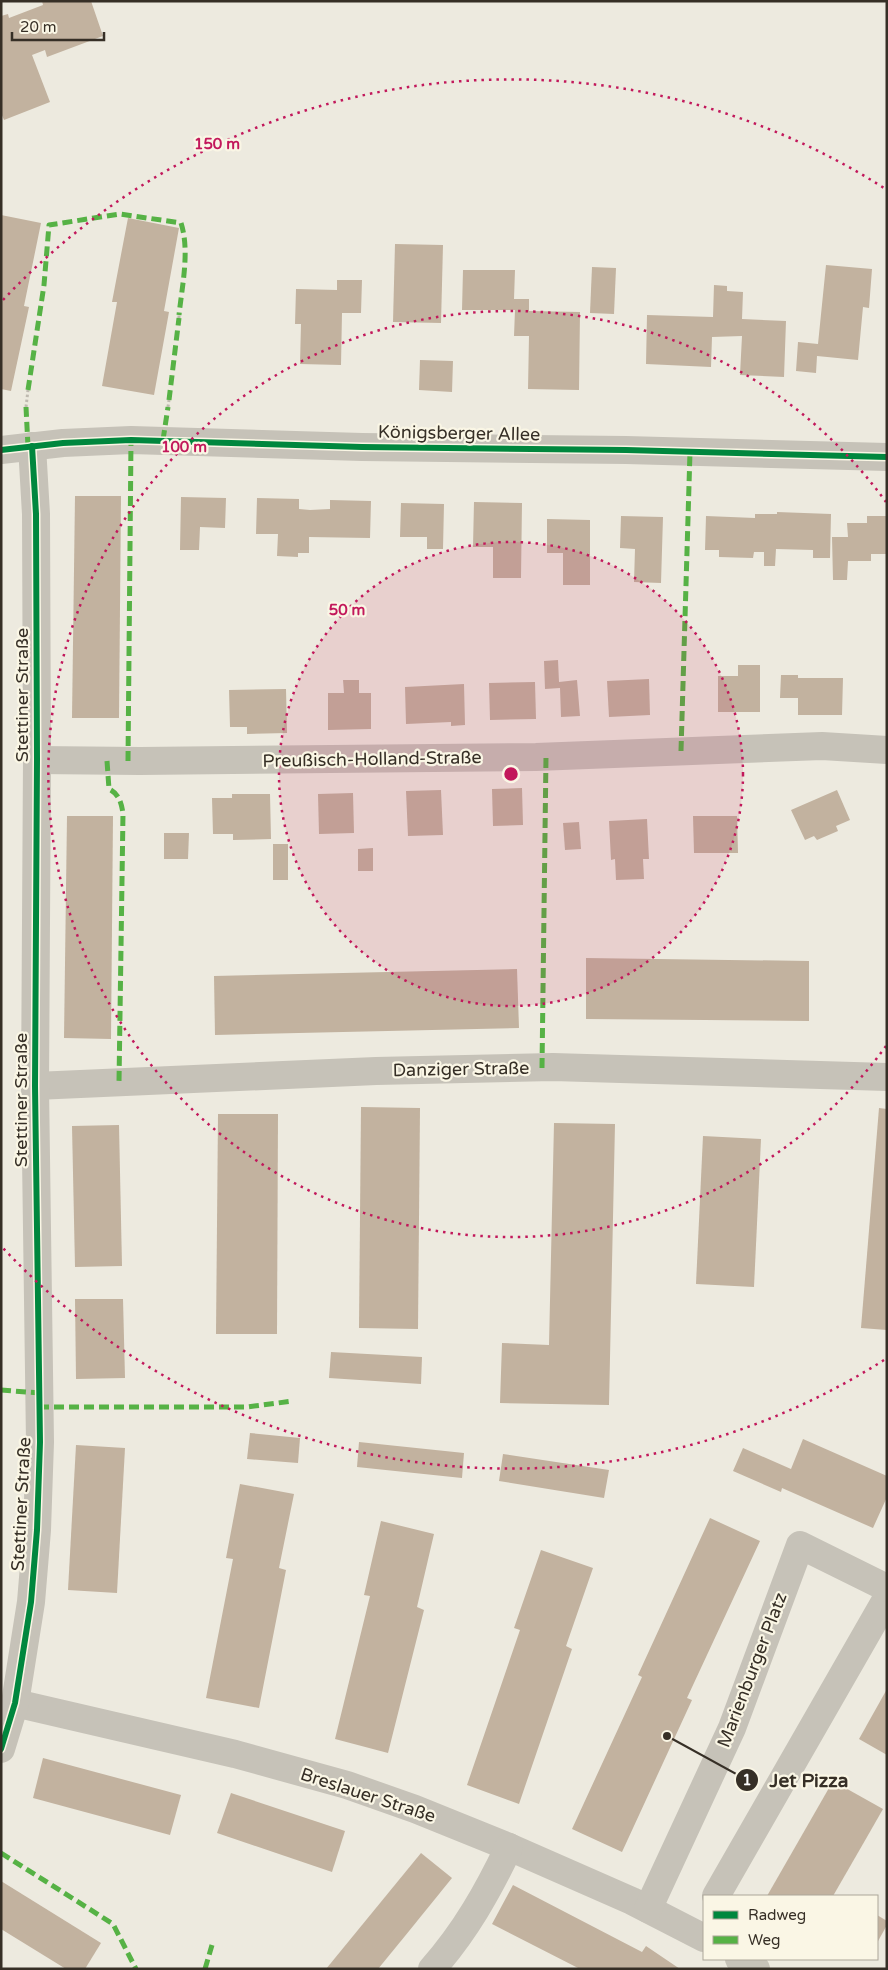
<svg xmlns="http://www.w3.org/2000/svg" width="888" height="1970" viewBox="0 0 888 1970" font-family="'Varela Round',sans-serif">
  <style>
    .building { fill: #c2b29f }
    .lines { fill: none; stroke-linecap: round; stroke-linejoin: round }
    .path { stroke: #bfbab0; stroke-width: 3; stroke-dasharray: 2.5 2.5; stroke-linecap: butt }
    .minor { stroke: #c6c2b8; stroke-width: 28 }
    .quiet { stroke: #56b245; stroke-width: 5; stroke-dasharray: 10 5; stroke-linecap: butt }
    .cycleway-casing { stroke: #faf6e5; stroke-width: 9 }
    .cycleway { stroke: #00873e; stroke-width: 6 }
    .ring { fill: none; stroke: #c2185b; stroke-width: 2.5; stroke-dasharray: 2.5 5 }
    .labels { text-anchor: middle; dominant-baseline: central; stroke-width: 4.5; stroke-linejoin: round; paint-order: stroke }
    .street-label { font-size: 18px; fill: #362f26; stroke: #faf6e5 }
    .centre { fill: #c2185b; stroke: #faf6e5; stroke-width: 2.5 }
    .ring-label { font-size: 15px; text-anchor: middle; font-weight: bold; fill: #c2185b; stroke: #faf6e5; stroke-width: 4.5; stroke-linejoin: round; paint-order: stroke }
    .leader { fill: none; stroke: #362f26; stroke-width: 2 }
    .callout-dot { fill: #362f26; stroke: #faf6e5; stroke-width: 2 }
    .mark-label { font-size: 15px; text-anchor: middle; font-weight: bold; fill: #fff }
    .callout-label { font-size: 19px; text-anchor: middle; font-weight: bold; fill: #362f26; stroke: #faf6e5; stroke-width: 4.5; stroke-linejoin: round; paint-order: stroke }
  </style>
  <rect width="100%" height="100%" fill="#edeadf"/>
  <!-- building -->
  <g class="building">
    <path d="M42,1H91L103,36L47,57L45,50L32,55L50,102L4,120L1,113V16L8,14L9,18L43,5Z"/>
    <path d="M1,215L41,223L24,306L29,307L11,391L1,389Z"/>
    <path d="M128,218L179,228L164,311L169,312L154,395L102,386L117,302H112Z"/>
    <path d="M395,244L443,245L441,323L393,322Z"/>
    <path d="M826,265L872,269L869,308L863,307L858,360L817,356L816,373L796,371L798,342L818,344Z"/>
    <path d="M592,267L616,268L614,314L590,313Z"/>
    <path d="M463,270H515L514,299H529V311L580,312L579,390L528,389L529,336H514L515,310H462Z"/>
    <path d="M337,280H362L361,313H342L341,365L300,364L301,324H295L296,289L337,290Z"/>
    <path d="M714,285L727,286V291L743,292L742,319L786,321L784,377L740,375L742,336L712,337L711,367L646,364L647,315L713,317Z"/>
    <path d="M420,360L453,361L452,392L419,390Z"/>
    <path d="M75,496H121L119,718H72Z"/>
    <path d="M181,497L226,498L225,528L200,527L199,550H180Z"/>
    <path d="M257,498L299,499V509L310,510L330,509V500L371,501L370,538L309,537V553H298V557L277,556L278,534H256Z"/>
    <path d="M474,502L522,503L521,578H493V547H473Z"/>
    <path d="M401,503L444,504L443,549H427V537H400Z"/>
    <path d="M777,512L831,514L830,558H813V550L776,549L775,566H764V552H754L753,558L719,557V550H705L706,516L755,518V514H777Z"/>
    <path d="M621,516L663,517L661,583L634,582L635,549L620,548Z"/>
    <path d="M867,516H887V554H871V561H848L847,580H833L832,537H848L847,523H867Z"/>
    <path d="M547,519L590,520V585H563V553H547Z"/>
    <path d="M558,660L559,682L577,680L580,716L561,717L560,688L545,689L544,661Z"/>
    <path d="M738,665H760V712H718V676H738Z"/>
    <path d="M781,675H798V678H843L842,715H798V698H780Z"/>
    <path d="M649,679L650,715L609,717L607,681Z"/>
    <path d="M343,680H359V693H371V729L328,730V693H344Z"/>
    <path d="M535,682L536,719L490,720L489,683Z"/>
    <path d="M464,684L465,725L451,726V722L406,724L405,687Z"/>
    <path d="M286,689L287,733L247,734V727H230L229,690Z"/>
    <path d="M522,788L523,825L493,826L492,789Z"/>
    <path d="M441,790L443,835L408,836L406,791Z"/>
    <path d="M837,790L850,820L836,826L838,831L817,840L814,836L805,840L791,810Z"/>
    <path d="M353,793L354,833L319,834L318,794Z"/>
    <path d="M232,794H270L271,839L233,840V834H213L212,798H232Z"/>
    <path d="M67,816H113L111,1039L64,1038Z"/>
    <path d="M693,816H737L738,853H694Z"/>
    <path d="M647,819L649,859H643L644,879L616,880L615,859L611,860L609,821Z"/>
    <path d="M579,822L581,849L565,850L563,823Z"/>
    <path d="M164,833H189L188,859H164Z"/>
    <rect x="273" y="844" width="15" height="36"/>
    <path d="M373,848V871H358V849Z"/>
    <path d="M586,958L809,961V1021L586,1019Z"/>
    <path d="M517,969L519,1028L215,1035L214,976Z"/>
    <path d="M361,1107L420,1108L418,1329L359,1328Z"/>
    <path d="M879,1108L887,1109V1330L861,1328Z"/>
    <path d="M218,1114H278L277,1334H216Z"/>
    <path d="M554,1123L615,1124L609,1405L500,1403L502,1343L549,1345Z"/>
    <path d="M119,1125L122,1266L75,1267L72,1126Z"/>
    <path d="M703,1136L761,1139L754,1287L696,1284Z"/>
    <path d="M75,1299H123L125,1378L76,1379Z"/>
    <path d="M331,1352L422,1357L421,1384L329,1378Z"/>
    <path d="M250,1433L300,1438L298,1463L247,1459Z"/>
    <path d="M803,1439L887,1476V1497L873,1528L782,1488L781,1492L733,1471L743,1448L791,1469Z"/>
    <path d="M359,1442L464,1453L462,1478L357,1467Z"/>
    <path d="M76,1445L125,1448L117,1593L68,1590Z"/>
    <path d="M503,1454L609,1470L604,1498L499,1481Z"/>
    <path d="M240,1484L294,1494L279,1568L286,1570L259,1708L206,1698L233,1559L226,1558Z"/>
    <path d="M710,1518L760,1541L687,1698L692,1700L622,1852L572,1829L642,1677L638,1675Z"/>
    <path d="M381,1521L434,1534L417,1607L424,1610L388,1753L335,1739L370,1596L364,1595Z"/>
    <path d="M541,1550L593,1568L566,1646L572,1649L519,1804L467,1785L520,1630L514,1628Z"/>
    <path d="M887,1689V1755L859,1739Z"/>
    <path d="M43,1758L181,1795L170,1835L33,1798Z"/>
    <path d="M833,1781L883,1809L867,1837L833,1896H767Z"/>
    <path d="M231,1793L345,1831L332,1872L217,1833Z"/>
    <path d="M421,1853L452,1878L405,1936L378,1969H326Z"/>
    <path d="M1,1881L101,1943L85,1969H66L1,1929Z"/>
    <path d="M513,1885L642,1952L646,1946L680,1969H580L492,1924Z"/>
    <path d="M877,1915L887,1921V1925L877,1943Z"/>
  </g>
  <g class="lines">
    <!-- path -->
    <g class="path">
      <path d="M179,318V315"/>
      <path d="M26,407L28,390"/>
      <path d="M168,407L169,400"/>
    </g>
    <!-- minor -->
    <g class="minor">
      <path d="M1,450L63,443L131,440L362,447L626,450L887,457"/>
      <path d="M37,760L140,761L536,757L822,746L887,750"/>
      <path d="M35,1086L376,1071L553,1067L887,1077"/>
      <path d="M15,1703L235,1754L347,1785L415,1809L509,1847L632,1901L704,1938"/>
      <path d="M1,1749L15,1703L31,1602L37,1530L40,1442L35,1086L37,760L36,514L32,446"/>
      <path d="M716,1896L887,1598"/>
      <path d="M648,1909L732,1728L800,1545L887,1588"/>
      <path d="M739,1959L756,1969"/>
      <path d="M432,1969C465,1932 488,1891 509,1847"/>
    </g>
    <!-- quiet -->
    <g class="quiet">
      <path d="M28,390L44,285L49,225L120,214L181,223C190,251 182,286 179,315"/>
      <path d="M169,400L179,318"/>
      <path d="M26,407L28,447"/>
      <path d="M163,440L168,407"/>
      <path d="M681,751L690,452"/>
      <path d="M107,761L109,789C119,794 121,802 123,813L119,1082"/>
      <path d="M128,761L131,440"/>
      <path d="M542,1068L546,756"/>
      <path d="M1,1390L40,1393"/>
      <path d="M39,1407H247L293,1401"/>
      <path d="M1,1853L113,1924L136,1969"/>
      <path d="M205,1969L212,1945"/>
    </g>
    <!-- cycleway casing -->
    <g class="cycleway-casing">
      <g id="cycleway">
        <path d="M1,450L63,443L131,440L362,447L626,450L887,457"/>
        <path d="M1,1749L15,1703L31,1602L37,1530L40,1442L35,1086L37,760L36,514L32,446"/>
      </g>
    </g>
    <!-- cycleway -->
    <use href="#cycleway" class="cycleway"/>
  </g>
  <!-- distance rings -->
  <circle cx="511" cy="774" r="232" fill="#c2185b" fill-opacity=".12"/>
  <g class="ring">
    <circle cx="511" cy="774" r="232"/>
    <path d="M886 1046A463 463 0 1 1 886 502"/>
    <path d="M884 1360A695 695 0 0 1 3 1248M3 300A695 695 0 0 1 884 188"/>
  </g>
  <g class="labels">
    <!-- street labels -->
    <g class="street-label">
      <text transform="translate(459 433) rotate(1)">Königsberger Allee</text>
      <text transform="translate(22 695) rotate(-90)">Stettiner Straße</text>
      <text transform="translate(372 759) rotate(-1)">Preußisch-Holland-Straße</text>
      <text transform="translate(461 1069) rotate(-1)">Danziger Straße</text>
      <text transform="translate(21 1100) rotate(-90)">Stettiner Straße</text>
      <text transform="translate(21 1504) rotate(-87)">Stettiner Straße</text>
      <text transform="translate(752 1670) rotate(-69)">Marienburger Platz</text>
      <text transform="translate(368 1795) rotate(18)">Breslauer Straße</text>
    </g>
  </g>
  <circle cx="511" cy="774" r="8" class="centre"/>
  <g class="ring-label">
    <text x="217" y="149">150 m</text>
    <text x="184" y="452">100 m</text>
    <text x="347" y="615">50 m</text>
  </g>
  <!-- callouts -->
  <path class="leader" d="M667 1736L747 1780"/>
  <g class="callout-dot">
    <circle cx="667" cy="1736" r="5"/>
    <circle cx="747" cy="1780" r="12"/>
  </g>
  <g class="mark-label">
    <text x="747" y="1785">1</text>
  </g>
  <g class="callout-label">
    <text x="809" y="1787">Jet Pizza</text>
  </g>
  <!-- border -->
  <rect width="888" height="1970" fill="none" stroke="#362f26" stroke-width="5"/>
  <!-- legend -->
  <rect x="703" y="1895" width="175" height="65" fill="#faf6e5" stroke="#aca699"/>
  <rect x="713" y="1911" width="25" height="8" fill="#00873e" stroke="#aca699"/>
  <text x="748" y="1920" font-size="15" fill="#362f26">Radweg</text>
  <rect x="713" y="1936" width="25" height="8" fill="#56b245" stroke="#aca699"/>
  <text x="748" y="1945" font-size="15" fill="#362f26">Weg</text>
  <!-- scale -->
  <path d="M12 32v8h92v-8" fill="none" stroke="#362f26" stroke-width="2.5"/>
  <text x="20" y="32" font-size="15" fill="#362f26" stroke="#faf6e5" stroke-width="4" paint-order="stroke">20 m</text>
</svg>
